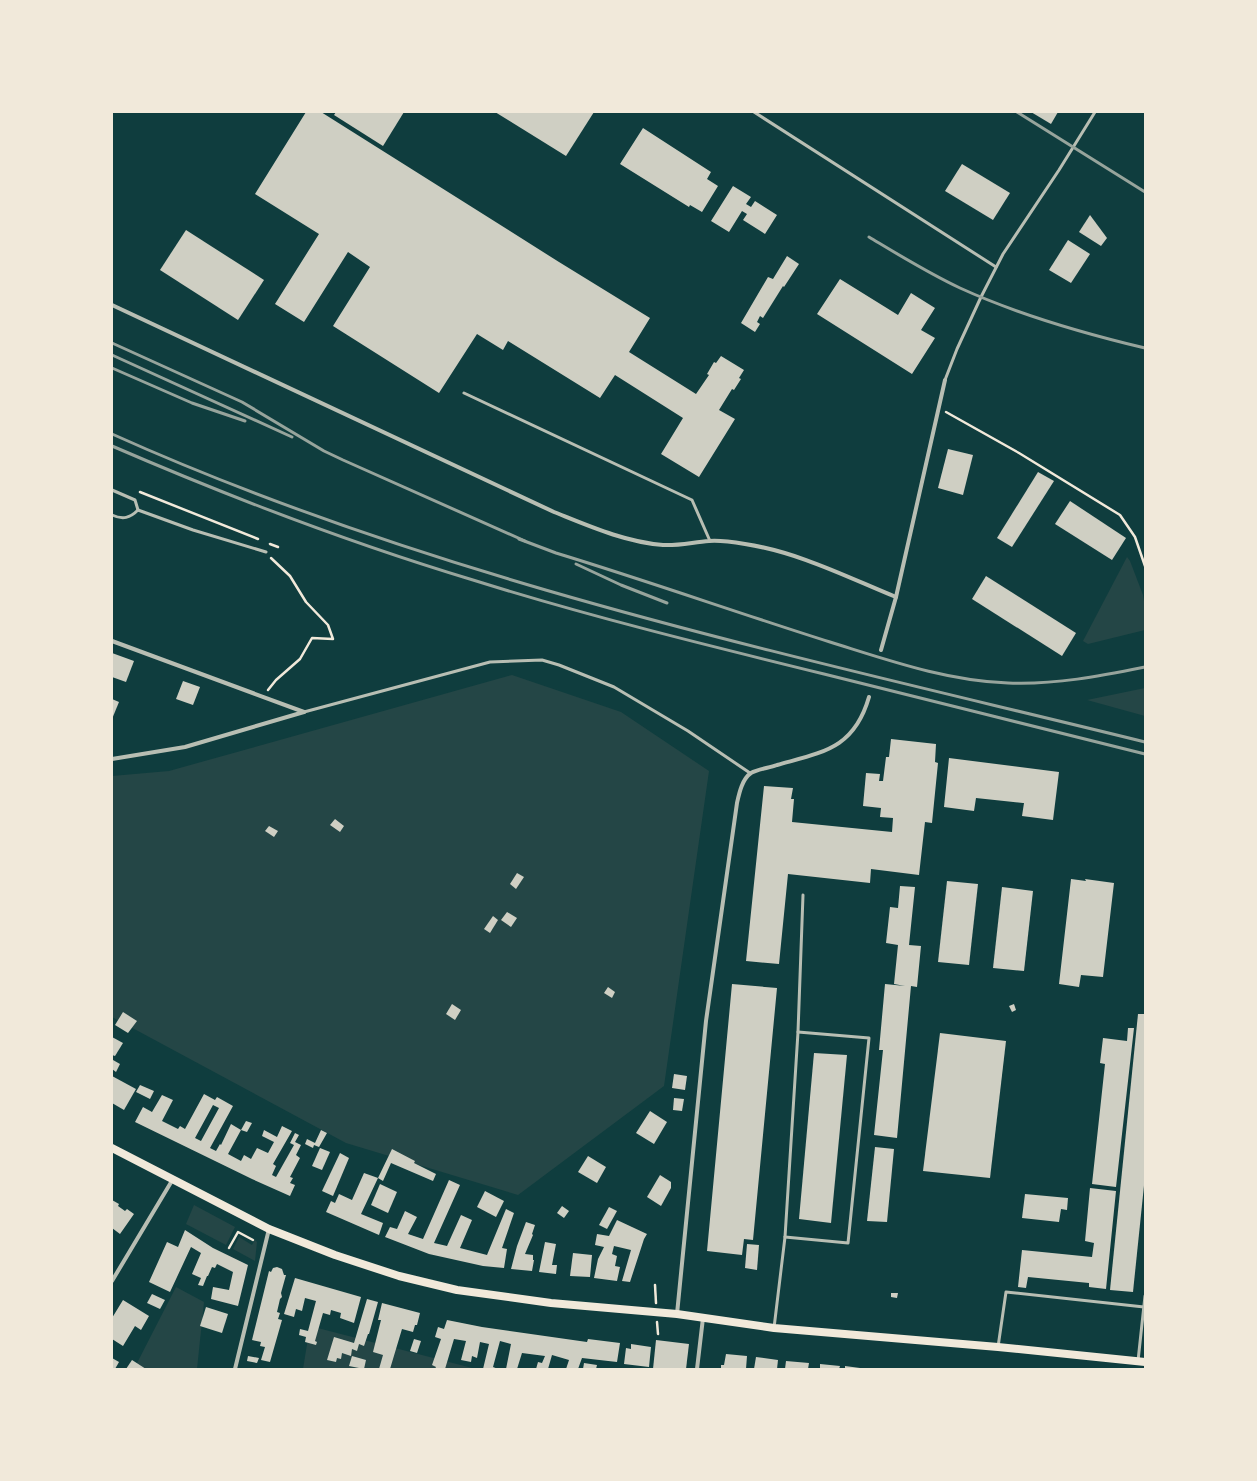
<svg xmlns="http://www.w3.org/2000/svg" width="1257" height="1481" viewBox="0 0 1257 1481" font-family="Arial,sans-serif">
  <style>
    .green { fill: #244646 }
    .building { fill: #cfcfc3; fill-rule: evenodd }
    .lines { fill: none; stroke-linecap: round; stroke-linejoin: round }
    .path { stroke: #f1e9da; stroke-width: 2.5 }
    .service { stroke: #b8beb3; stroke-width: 3 }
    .minor { stroke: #b8beb3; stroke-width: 4 }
    .secondary { stroke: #f1e9da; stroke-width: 8 }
    .rail { stroke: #97a49c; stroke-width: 3 }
  </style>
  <rect width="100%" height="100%" fill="#0f3d3e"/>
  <!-- green -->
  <g class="green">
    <path d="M1127,557L1130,561L1143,595L1145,607V630L1088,644L1083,641Z"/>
    <path d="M512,675L621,712L709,771L664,1086L518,1195L346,1143L112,1017V776L169,771Z"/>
    <path d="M1145,688V716L1087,700Z"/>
    <path d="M194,1205L235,1227L226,1245L186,1224Z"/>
    <path d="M239,1237L252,1245L255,1240L257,1242L255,1261L233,1249Z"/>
    <path d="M176,1287L204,1302L197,1369H134Z"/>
    <path d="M310,1326L476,1369H303Z"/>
  </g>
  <!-- building -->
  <g class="building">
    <path d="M306,112H321L559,262L650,318L629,352L696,394L709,375L707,374L714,362L716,363L721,356L744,370L739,378L741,379L734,390L732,389L719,410L735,419L699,477L661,454L683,418L615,375L600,398L508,341L503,350L477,334L439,393L333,326L370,267L348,252L304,322L275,304L319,234L255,194Z"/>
    <path d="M336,112H404L383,146L334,115Z"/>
    <path d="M495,112H594L566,156Z"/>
    <path d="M1031,112H1058L1051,124Z"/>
    <path d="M643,128L711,172L707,179L718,186L702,212L690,205L689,207L620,164Z"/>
    <path d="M962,164L1010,193L993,220L945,191Z"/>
    <path d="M733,186L751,197L746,204L751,207L755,201L777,215L765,234L743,220L747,214L742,211L729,232L711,221Z"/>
    <path d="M1090,215L1107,238L1101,246L1079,232Z"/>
    <path d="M186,230L264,280L238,320L160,270Z"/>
    <path d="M1068,240L1090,254L1071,283L1049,270Z"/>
    <path d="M787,256L799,264L784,287L783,286L763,318L760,316L757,322L760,324L755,332L741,323L768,277L773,279Z"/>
    <path d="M840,279L898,315L911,293L935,308L921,330L935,338L912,374L817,314Z"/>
    <path d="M948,449L973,455L963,495L938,488Z"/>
    <path d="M1038,472L1054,481L1012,547L997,538Z"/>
    <path d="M1070,501L1126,538L1112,560L1055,524Z"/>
    <path d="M986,576L1076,633L1062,656L972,599Z"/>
    <path d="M112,653L134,661L126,682L112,677Z"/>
    <path d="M183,681L200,687L193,705L176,699Z"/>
    <path d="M112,699L119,702L112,719Z"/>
    <path d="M891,739L936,744L935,762L938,763L932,823L925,822L919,875L871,869L870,883L788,874L779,964L746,961L764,786L793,788L791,799H794L792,822L892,832L893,818L880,817L881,808L863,806L866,773L880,774L879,781H883L886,757H889Z"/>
    <path d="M949,758L1059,772L1053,820L1022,816L1024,803H1023L976,798L974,811L944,807Z"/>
    <path d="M335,819L344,826L340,832L330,825Z"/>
    <path d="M269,826L278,831L274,837L265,831Z"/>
    <path d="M517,873L524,877L516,889L510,884Z"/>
    <path d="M1071,879L1086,881L1085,879L1114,883L1103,977L1081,975L1079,987L1059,984Z"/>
    <path d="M947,881L978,884L969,965L938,962Z"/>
    <path d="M900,886L915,887L909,945L921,946L917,987L911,986L897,1138L874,1135L883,1050H879L885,984L905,986L894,984L898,945L886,943L890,907L898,908Z"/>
    <path d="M1002,887L1033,891L1024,971L993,968Z"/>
    <path d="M507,912L517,918L511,927L501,920Z"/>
    <path d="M493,916L498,920L490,933L484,929Z"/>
    <path d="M732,984L777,988L753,1240L744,1239L742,1255L707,1251Z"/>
    <path d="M608,987L615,992L612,998L604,993Z"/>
    <path d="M452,1004L461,1010L455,1020L446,1014Z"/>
    <path d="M1014,1004L1016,1010L1012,1012L1009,1006Z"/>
    <path d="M123,1012L137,1021L128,1033L115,1025Z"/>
    <path d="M1138,1014H1145V1176L1133,1292L1110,1290Z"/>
    <path d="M1128,1028H1134L1116,1187L1092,1184L1105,1064L1100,1063L1103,1038L1127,1041Z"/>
    <path d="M940,1033L1006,1041L990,1178L923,1171Z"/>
    <path d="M112,1037L123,1043L115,1056L112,1055Z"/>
    <path d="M814,1053L847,1055L831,1223L799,1219Z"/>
    <path d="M113,1060L120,1064L116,1072L112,1069Z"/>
    <path d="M674,1074L687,1076L685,1090L672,1088Z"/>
    <path d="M112,1076L136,1089L124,1110L112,1103Z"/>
    <path d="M140,1085L154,1091L150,1099L136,1092Z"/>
    <path d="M204,1094L215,1100L217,1097L233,1106L210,1148L216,1151L220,1144L221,1145L231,1124L241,1130L228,1154L241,1161L244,1155L251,1159L257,1148L268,1153L274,1142L262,1136L264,1130L277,1137L282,1126L292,1131L273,1164L276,1166L272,1175L276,1177L294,1145L290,1143L295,1133L299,1135L295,1142L301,1145L296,1155L300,1158L290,1177L293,1178L290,1183L295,1185L290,1196L252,1179L135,1122L143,1107L152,1112L162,1095L173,1100L162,1121L178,1129L180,1126L185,1129ZM213,1105L219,1108L201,1141L195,1138Z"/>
    <path d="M674,1098L684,1099L682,1111L673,1110Z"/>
    <path d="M650,1111L667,1122L654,1144L636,1133Z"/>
    <path d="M246,1121L252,1123L247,1132L241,1130Z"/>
    <path d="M321,1130L327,1133L319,1147L314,1145L313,1148L305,1144L307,1139L315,1143Z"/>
    <path d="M875,1147L894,1149L887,1222L867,1221Z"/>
    <path d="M320,1148L330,1152L322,1170L312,1166Z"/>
    <path d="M392,1149L415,1161L414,1163L436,1174L433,1181L391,1163L383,1181L378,1178Z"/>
    <path d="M340,1153L349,1158L333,1196L322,1191Z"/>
    <path d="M588,1156L606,1167L597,1183L578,1172Z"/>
    <path d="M364,1173L378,1178L361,1214L383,1223L379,1235L326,1212L331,1201L335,1203L339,1194L352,1200Z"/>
    <path d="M660,1175L671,1182V1188L661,1206L647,1197Z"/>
    <path d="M449,1180L460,1185L434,1243L447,1246L461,1215L472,1220L460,1248L487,1255L506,1209L514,1213L502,1248L507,1249L504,1268L483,1266L429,1254L385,1237L390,1227L397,1229L405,1211L417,1217L408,1234L423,1239Z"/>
    <path d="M380,1184L397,1192L388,1213L371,1205Z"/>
    <path d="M1090,1188L1116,1191L1106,1289L1089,1287V1283L1028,1277L1026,1288L1018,1287L1022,1250L1092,1257L1094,1243L1085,1241Z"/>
    <path d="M485,1191L504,1201L496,1217L477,1207Z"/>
    <path d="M1025,1194L1068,1198L1067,1210L1061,1209L1059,1222L1022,1218Z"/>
    <path d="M112,1200L119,1204L118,1206L125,1211L127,1209L134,1214L120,1234L112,1228Z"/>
    <path d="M562,1206L569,1211L564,1218L557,1213Z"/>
    <path d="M609,1207L617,1211L607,1229L599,1225Z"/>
    <path d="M617,1220L647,1234L644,1239L630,1282L622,1281L631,1250L614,1246L612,1254L617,1256L615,1266L620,1267L617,1281L594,1278L598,1259L604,1247L595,1245L597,1234L609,1236Z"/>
    <path d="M526,1222L535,1225L532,1234L533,1235L525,1254L533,1255V1260H534L532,1271L511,1269L517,1246Z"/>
    <path d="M185,1230L213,1248L248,1265L238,1306L211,1299L213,1287L229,1290L233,1272L217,1264L215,1268L212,1267L208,1276H207L203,1286L198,1285L201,1278L192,1274L201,1253L191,1247L170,1292L149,1282L167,1242L178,1247Z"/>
    <path d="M545,1242L556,1244L552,1265H557L556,1274L539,1272Z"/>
    <path d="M747,1244L759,1245L757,1270L745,1268Z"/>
    <path d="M573,1253L592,1255L590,1277L570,1276Z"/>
    <path d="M277,1267L282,1269L284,1275H286L281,1293L282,1297L280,1299L277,1312L280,1313L278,1319L282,1320L270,1362L261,1360L265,1347L260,1346L261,1342L252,1340L269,1271L271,1272L273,1268Z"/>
    <path d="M295,1278L361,1297L354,1323L340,1318L341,1313L331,1310L330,1315L323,1313L315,1341L317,1342L316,1345L305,1342L306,1337L299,1335L300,1329L308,1331L316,1301L305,1298L302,1311L296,1309L294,1317L284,1314Z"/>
    <path d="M891,1293H898L897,1298L891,1297Z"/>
    <path d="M152,1294L165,1300L160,1309L147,1303Z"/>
    <path d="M367,1299L378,1302L369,1334H368L364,1346L359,1344L357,1351L352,1349L351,1356L342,1353L341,1359L337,1358L336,1362L327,1360L334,1337L354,1343Z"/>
    <path d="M123,1300L149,1316L141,1330L135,1326L123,1346L112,1339V1318Z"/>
    <path d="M382,1303L420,1313L417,1325H415L413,1332L402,1329L390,1369H379L383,1355L373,1352L381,1320H378Z"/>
    <path d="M206,1307L228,1314L222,1333L200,1326Z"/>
    <path d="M447,1320L482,1327L587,1342L588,1339L620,1343L617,1362L582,1358L578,1369H566L569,1360L552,1355L548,1369H536L538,1362L542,1363L545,1356L522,1353L517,1369H506L511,1344L500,1341L493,1367L498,1369H483L489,1344L480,1342L477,1358L472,1356L471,1362L461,1360L466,1341L454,1339L445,1369H435L436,1367L432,1365L441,1339L435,1337L438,1327L444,1329Z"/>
    <path d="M414,1339L421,1341L417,1353L410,1351Z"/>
    <path d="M656,1340L689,1344L686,1369H653Z"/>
    <path d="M631,1344L651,1347L649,1367L624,1364L626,1348L631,1349Z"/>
    <path d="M726,1354L747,1356L746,1369H721V1365H724Z"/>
    <path d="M248,1356L259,1358L257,1363L247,1361Z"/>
    <path d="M352,1356L366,1360L364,1369L349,1366Z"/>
    <path d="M756,1357L778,1360L777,1369H754Z"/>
    <path d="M112,1358L119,1362L115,1369H112Z"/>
    <path d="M132,1360L146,1369H126Z"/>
    <path d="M786,1361L809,1363L808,1369H785Z"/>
    <path d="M584,1363L597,1365L596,1369H583Z"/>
    <path d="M820,1364L840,1366L839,1369H820Z"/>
    <path d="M845,1366L860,1368V1369H845Z"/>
  </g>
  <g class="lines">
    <!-- path -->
    <g class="path">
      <path d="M946,412L1019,453L1120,515L1135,537L1145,566"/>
      <path d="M140,492L258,539"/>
      <path d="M270,544L278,547"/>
      <path d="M268,690L276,680L300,659L312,638L333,639L328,625L306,602L290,576L271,558"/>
      <path d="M229,1248L238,1232L253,1240"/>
      <path d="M655,1285L656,1303"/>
      <path d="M657,1322L658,1334"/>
    </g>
    <!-- service -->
    <g class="service">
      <path d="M754,112L996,267"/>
      <path d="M945,380L957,349L981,297L1003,254L1059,170L1095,112"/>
      <path d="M464,393L692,500L710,541"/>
      <path d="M112,490L135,500L138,510"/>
      <path d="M138,510L193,530L266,552"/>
      <path d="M112,515C123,520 130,518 138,510"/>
      <path d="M304,712L490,662L542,660L559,665L614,687L688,731L750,773"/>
      <path d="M785,1237L848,1243L869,1038L798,1032"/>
      <path d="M774,1328L785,1237L798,1032L803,895"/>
      <path d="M998,1347L1006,1292L1144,1307"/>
      <path d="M1138,1361L1145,1296"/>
    </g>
    <!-- minor -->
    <g class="minor">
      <path d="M112,305L554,512C589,526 625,542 663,545C678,546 694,542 709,541C720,540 733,542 745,544C798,552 847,577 896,597"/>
      <path d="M112,641L304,712"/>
      <path d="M881,650L896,597L945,380"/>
      <path d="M112,759L185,747L304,712"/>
      <path d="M112,1281L173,1179"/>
      <path d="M677,1314L706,1021L737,803C739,794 742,779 751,773C758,769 769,768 777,765C823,752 854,749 869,697"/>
      <path d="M235,1369L269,1229"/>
      <path d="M697,1369L703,1318"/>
    </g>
    <!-- secondary -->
    <path class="secondary" d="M112,1148L269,1229L335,1255L399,1276L457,1290L551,1303L677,1314L774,1328L998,1347L1145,1362"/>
    <!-- rail -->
    <g class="rail">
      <path d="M1017,112L1145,192"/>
      <path d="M869,237C899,255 928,273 960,288C1019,315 1082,333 1145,348"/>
      <path d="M112,343L242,402L324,451L343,460L525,541"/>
      <path d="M112,355L292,437"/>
      <path d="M112,368L192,403L245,421"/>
      <path d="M112,434C441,582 796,656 1145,742"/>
      <path d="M112,446C230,497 350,543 473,580C588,616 706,645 824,674C931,701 1038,727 1145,754"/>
      <path d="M519,539L556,553C648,581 738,613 830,642C888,660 947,681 1008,683C1055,685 1100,676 1145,667"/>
      <path d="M576,564L621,585L667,603"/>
    </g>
  </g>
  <!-- border -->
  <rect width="1257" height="1481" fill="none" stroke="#f1e9da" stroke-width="226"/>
</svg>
